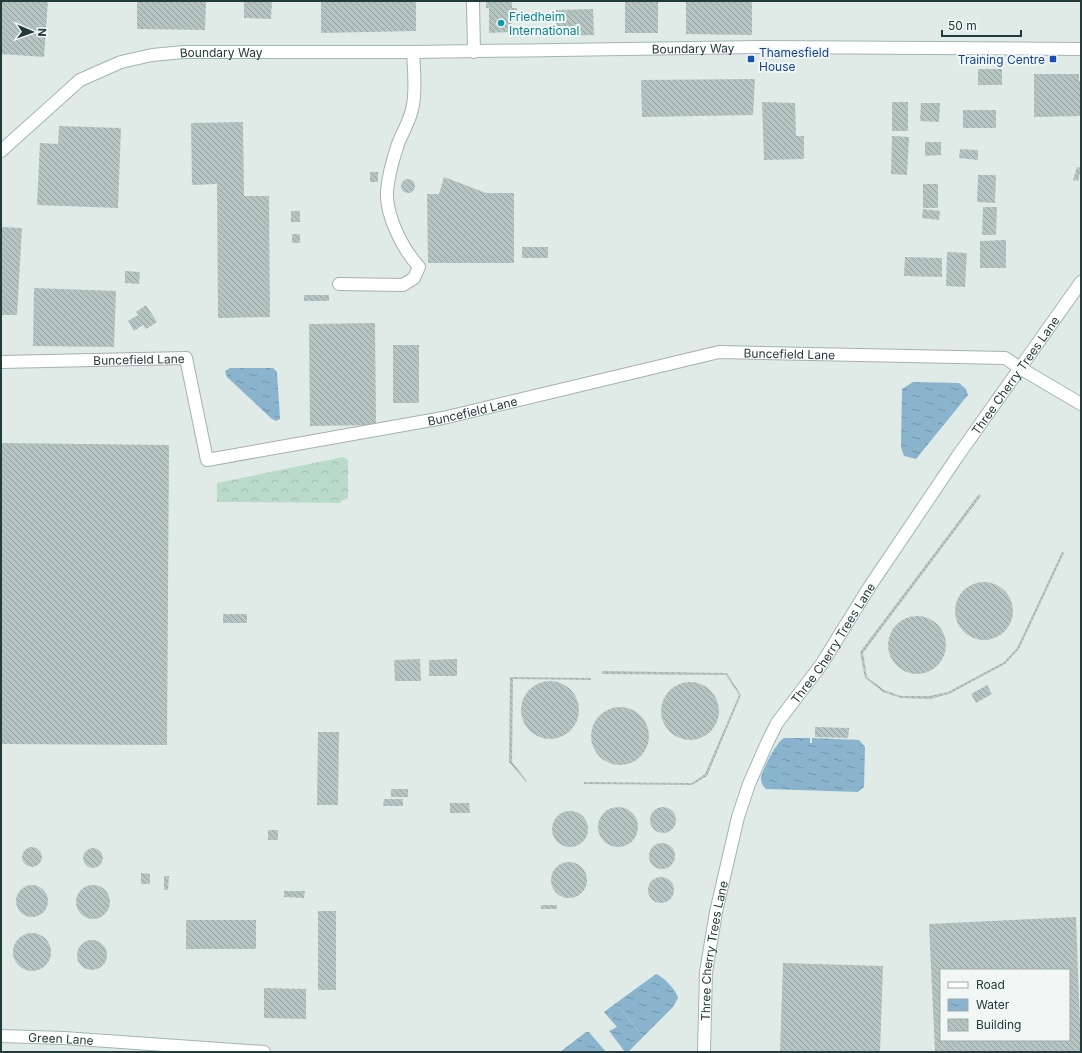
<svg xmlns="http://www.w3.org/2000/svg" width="1082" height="1053" viewBox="0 0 1082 1053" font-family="Inter,sans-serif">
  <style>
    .forest { fill: url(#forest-crowns) }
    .water { fill: url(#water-ripples) }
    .building { fill: url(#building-back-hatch); fill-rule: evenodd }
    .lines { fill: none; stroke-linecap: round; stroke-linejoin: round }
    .street-casing { stroke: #a3b2b0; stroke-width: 14 }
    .secondary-casing { stroke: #a0b6b3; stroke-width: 14 }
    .street { stroke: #fff; stroke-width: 12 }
    .secondary { stroke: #fff; stroke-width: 12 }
    .culture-dot { fill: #0f9aa8; stroke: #f1f7f5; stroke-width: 1.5 }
    .transit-dot { fill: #1a4fb4; stroke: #f1f7f5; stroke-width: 1.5 }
    .labels { text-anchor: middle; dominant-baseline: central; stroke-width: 4; stroke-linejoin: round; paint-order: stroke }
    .culture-label { font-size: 12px; fill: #0d838f; stroke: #f1f7f5; text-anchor: start }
    .street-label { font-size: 12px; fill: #223a39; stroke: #f1f7f5 }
    .transit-label { font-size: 12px; fill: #164399; stroke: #f1f7f5; text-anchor: start }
  </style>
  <defs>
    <pattern id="forest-crowns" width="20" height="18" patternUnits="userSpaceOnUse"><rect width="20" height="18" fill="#badbca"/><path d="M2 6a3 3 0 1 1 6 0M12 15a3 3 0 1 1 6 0" fill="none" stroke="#a0bdae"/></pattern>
    <pattern id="water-ripples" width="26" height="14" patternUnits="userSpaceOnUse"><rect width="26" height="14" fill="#8ab4ce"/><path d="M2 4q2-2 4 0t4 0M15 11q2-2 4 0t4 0" fill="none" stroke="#7093a8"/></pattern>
    <pattern id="building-back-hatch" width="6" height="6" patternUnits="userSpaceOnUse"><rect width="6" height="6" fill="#b6c5c2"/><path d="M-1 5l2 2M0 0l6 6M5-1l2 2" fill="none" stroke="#94a19f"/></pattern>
  </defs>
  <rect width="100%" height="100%" fill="#e0ebe8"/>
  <!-- forest -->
  <path class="forest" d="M343,457L348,460V498L341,501V503L217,502V483Z"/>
  <!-- water -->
  <g class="water">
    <path d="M230,368H273L277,372L280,419L276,421L272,419L227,377L225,371Z"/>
    <path d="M913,382L959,383L966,389L968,395L916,459L904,456L901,447L902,389Z"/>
    <path d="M784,738H810V743H812V738L859,740L865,747L864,787L858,792L766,789C763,786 761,783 761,778C762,770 777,741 784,738Z"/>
    <path d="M656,974C664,977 676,990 678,998L673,1007L643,1037L616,1003Z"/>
    <path d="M616,1003L643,1037L628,1052H625L609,1031L617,1027L604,1012Z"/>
    <path d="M586,1032H589L606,1052H560Z"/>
  </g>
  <!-- building -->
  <g class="building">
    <path d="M1,1H48L44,57L1,54Z"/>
    <path d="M137,1L206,2L205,30L137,29Z"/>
    <path d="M244,1H272L271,19L244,18Z"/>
    <path d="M321,1H416V31L321,33Z"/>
    <path d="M486,1H512V8H517V13H512V32L489,33V8H486Z"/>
    <rect x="625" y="1" width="33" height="32"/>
    <path d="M686,1H752V35L686,34Z"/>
    <path d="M593,9L594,35L556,36V10Z"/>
    <rect x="978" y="69" width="24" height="16"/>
    <path d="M1034,74H1079V81H1081V116L1034,117Z"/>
    <path d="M755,79L753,115L642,117L641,80Z"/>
    <path d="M762,102L795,103L796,136H804V159L764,160Z"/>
    <rect x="892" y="102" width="16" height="29"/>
    <path d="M921,103H940L939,122L920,121Z"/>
    <rect x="963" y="110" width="33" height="18"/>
    <path d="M243,122L244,196H269L270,317L218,318L217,184L192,185L191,123Z"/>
    <path d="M59,126L121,128L118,208L37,205L40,143L58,144Z"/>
    <path d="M892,136L909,137L907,175L891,174Z"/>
    <path d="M925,142H941V155L925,156Z"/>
    <path d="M960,149L978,150V160L959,158Z"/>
    <path d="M1077,167L1081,168L1078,181L1073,180Z"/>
    <rect x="370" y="172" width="8" height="10"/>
    <path d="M978,175H996L995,203L977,202Z"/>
    <path d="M444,177L486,193H514V263H428L427,194H439Z"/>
    <circle cx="408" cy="186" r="7"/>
    <rect x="923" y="184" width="15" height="24"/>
    <path d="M983,207H997L996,235H982Z"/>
    <path d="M923,209L940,211L939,220L922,218Z"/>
    <rect x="291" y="211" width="9" height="11"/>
    <path d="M1,227L22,228L17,315H1Z"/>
    <rect x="292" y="234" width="8" height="9"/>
    <path d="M1006,240V268H980V241Z"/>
    <rect x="522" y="247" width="26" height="11"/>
    <path d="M947,252L967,253L965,287L946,286Z"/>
    <path d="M905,257L942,258V277L904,276Z"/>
    <path d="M125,271L140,272L139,284L125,283Z"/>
    <path d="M34,288L116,291L114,347L33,346Z"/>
    <rect x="304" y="295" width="25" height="6"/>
    <path d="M146,305L157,322L146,329L143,325L134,331L128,321L138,315L136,312Z"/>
    <path d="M375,323L376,425L310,426L309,324Z"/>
    <rect x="393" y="345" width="26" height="58"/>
    <path d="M1,443L169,445L167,745L1,744Z"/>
    <path d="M979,494L981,496L863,653L867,677L884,690L901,696H929L948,692L1004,662L1017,648L1062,552L1064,553L1019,649L1005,664L949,694L930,699L901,698L883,692L865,678L860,652Z"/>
    <circle cx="984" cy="611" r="29"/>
    <rect x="223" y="614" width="24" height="9"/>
    <circle cx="917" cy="645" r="29"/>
    <path d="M420,659L421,681H395L394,660Z"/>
    <path d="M457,659V676H429V660Z"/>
    <path d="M602,671L727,673L741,695L707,776L692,785L584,784V782L692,783L705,774L739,695L726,675L602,674Z"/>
    <path d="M510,677L591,678V680L513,679L512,762L527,781L526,782L509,762Z"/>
    <circle cx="550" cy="710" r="29"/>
    <circle cx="690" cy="711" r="29"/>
    <path d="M987,685L992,694L976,703L971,694Z"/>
    <circle cx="620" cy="736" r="29"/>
    <path d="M815,727L849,728L848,738L815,737Z"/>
    <path d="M318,732H339L338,805H317Z"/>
    <rect x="391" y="789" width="17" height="8"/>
    <path d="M384,799H403V806H383Z"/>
    <path d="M450,803H469L470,813H450Z"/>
    <circle cx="618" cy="827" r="20"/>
    <circle cx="663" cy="820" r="13"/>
    <circle cx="570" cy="829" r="18"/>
    <rect x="268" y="830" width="10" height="10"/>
    <circle cx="662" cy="856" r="13"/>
    <circle cx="32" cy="857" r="10"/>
    <circle cx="93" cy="858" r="10"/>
    <circle cx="569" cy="880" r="18"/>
    <path d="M141,873L150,874V884H141Z"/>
    <path d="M164,876H169L168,890H164Z"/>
    <circle cx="661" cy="890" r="13"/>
    <circle cx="32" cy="901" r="16"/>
    <circle cx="93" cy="902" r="17"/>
    <path d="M284,891H305L304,898L284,897Z"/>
    <rect x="541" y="905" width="16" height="4"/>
    <rect x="318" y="911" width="18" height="79"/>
    <path d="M1076,917L1081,1052H935L929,924ZM941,970H1069V1040H941Z"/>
    <rect x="186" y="920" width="70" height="29"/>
    <circle cx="32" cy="952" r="19"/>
    <circle cx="92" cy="955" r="15"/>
    <path d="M783,963L883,966L880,1052H780Z"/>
    <path d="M264,988L306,989V1019L264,1018Z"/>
  </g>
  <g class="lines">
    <!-- street casing -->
    <g class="street-casing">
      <g id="street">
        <path d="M473,1L474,52"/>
        <path d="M339,284L403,285L414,278L419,267C403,249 386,217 387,192C388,176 393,159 398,144C403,131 411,119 413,105C416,87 414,70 413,52"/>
        <path id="s1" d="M1,362L186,358L207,460L443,418L719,352L1005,358L1020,368"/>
      </g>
    </g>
    <!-- secondary casing -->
    <g class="secondary-casing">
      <g id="secondary">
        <path id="s2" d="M1,151L80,80L121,62L152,55L184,52H413L759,47L1081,49"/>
        <path d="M1020,368L1081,404"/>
        <path id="s3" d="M1,1036L64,1038L264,1052"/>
        <path id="s4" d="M704,1052L706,972L716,912L738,817L749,784L767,743L777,723L821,665L870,586L957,457L1081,282"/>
      </g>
    </g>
    <!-- street -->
    <use href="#street" class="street"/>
    <!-- secondary -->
    <use href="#secondary" class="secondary"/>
  </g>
  <!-- markers -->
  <circle class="culture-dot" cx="501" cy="23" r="4"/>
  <g class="transit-dot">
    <rect x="747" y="55" width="8" height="8" rx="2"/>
    <rect x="1049" y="55" width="8" height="8" rx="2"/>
  </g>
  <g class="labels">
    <!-- culture labels -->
    <g class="culture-label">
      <text x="509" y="16">Friedheim<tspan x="509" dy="14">International</tspan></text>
    </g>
    <!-- street labels -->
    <g class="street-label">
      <text stroke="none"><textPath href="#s2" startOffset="724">Boundary Way</textPath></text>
      <text stroke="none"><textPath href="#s2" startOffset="252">Boundary Way</textPath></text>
      <text stroke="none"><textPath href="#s1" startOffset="883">Buncefield Lane</textPath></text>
      <text stroke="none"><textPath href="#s1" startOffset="138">Buncefield Lane</textPath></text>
      <text stroke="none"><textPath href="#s4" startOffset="762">Three Cherry Trees Lane</textPath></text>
      <text stroke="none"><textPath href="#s1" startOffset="559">Buncefield Lane</textPath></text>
      <text stroke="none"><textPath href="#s4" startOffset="438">Three Cherry Trees Lane</textPath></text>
      <text stroke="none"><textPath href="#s4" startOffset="102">Three Cherry Trees Lane</textPath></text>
      <text stroke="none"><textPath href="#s3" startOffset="60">Green Lane</textPath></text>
    </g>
    <!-- transit labels -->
    <g class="transit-label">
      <text x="759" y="52">Thamesfield<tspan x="759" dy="14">House</tspan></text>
      <text x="1045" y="59" text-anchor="end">Training Centre</text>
    </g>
  </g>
  <!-- border -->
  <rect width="1082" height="1053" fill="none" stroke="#223a39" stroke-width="4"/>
  <!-- legend -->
  <rect x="940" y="969" width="130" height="72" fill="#f1f7f5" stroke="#9eabaa"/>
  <rect x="948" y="982" width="20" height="6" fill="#ffffff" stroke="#9eabaa"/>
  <text x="976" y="989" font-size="12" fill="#223a39">Road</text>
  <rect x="948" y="999" width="20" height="12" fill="url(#water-ripples)" stroke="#9eabaa"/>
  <text x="976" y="1009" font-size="12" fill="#223a39">Water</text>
  <rect x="948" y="1019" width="20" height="12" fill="url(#building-back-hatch)" stroke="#9eabaa"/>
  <text x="976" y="1029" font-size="12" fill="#223a39">Building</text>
  <!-- north arrow -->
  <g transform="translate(32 32) rotate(92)" stroke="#f1f7f5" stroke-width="3" paint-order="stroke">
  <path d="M0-3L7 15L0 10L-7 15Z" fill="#223a39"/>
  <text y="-6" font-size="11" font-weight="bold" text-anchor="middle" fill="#223a39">N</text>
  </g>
  <!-- scale -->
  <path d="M942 30v6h79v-6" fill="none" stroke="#223a39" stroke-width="2"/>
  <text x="948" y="30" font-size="12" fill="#223a39" stroke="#f1f7f5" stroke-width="3" paint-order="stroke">50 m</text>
</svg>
